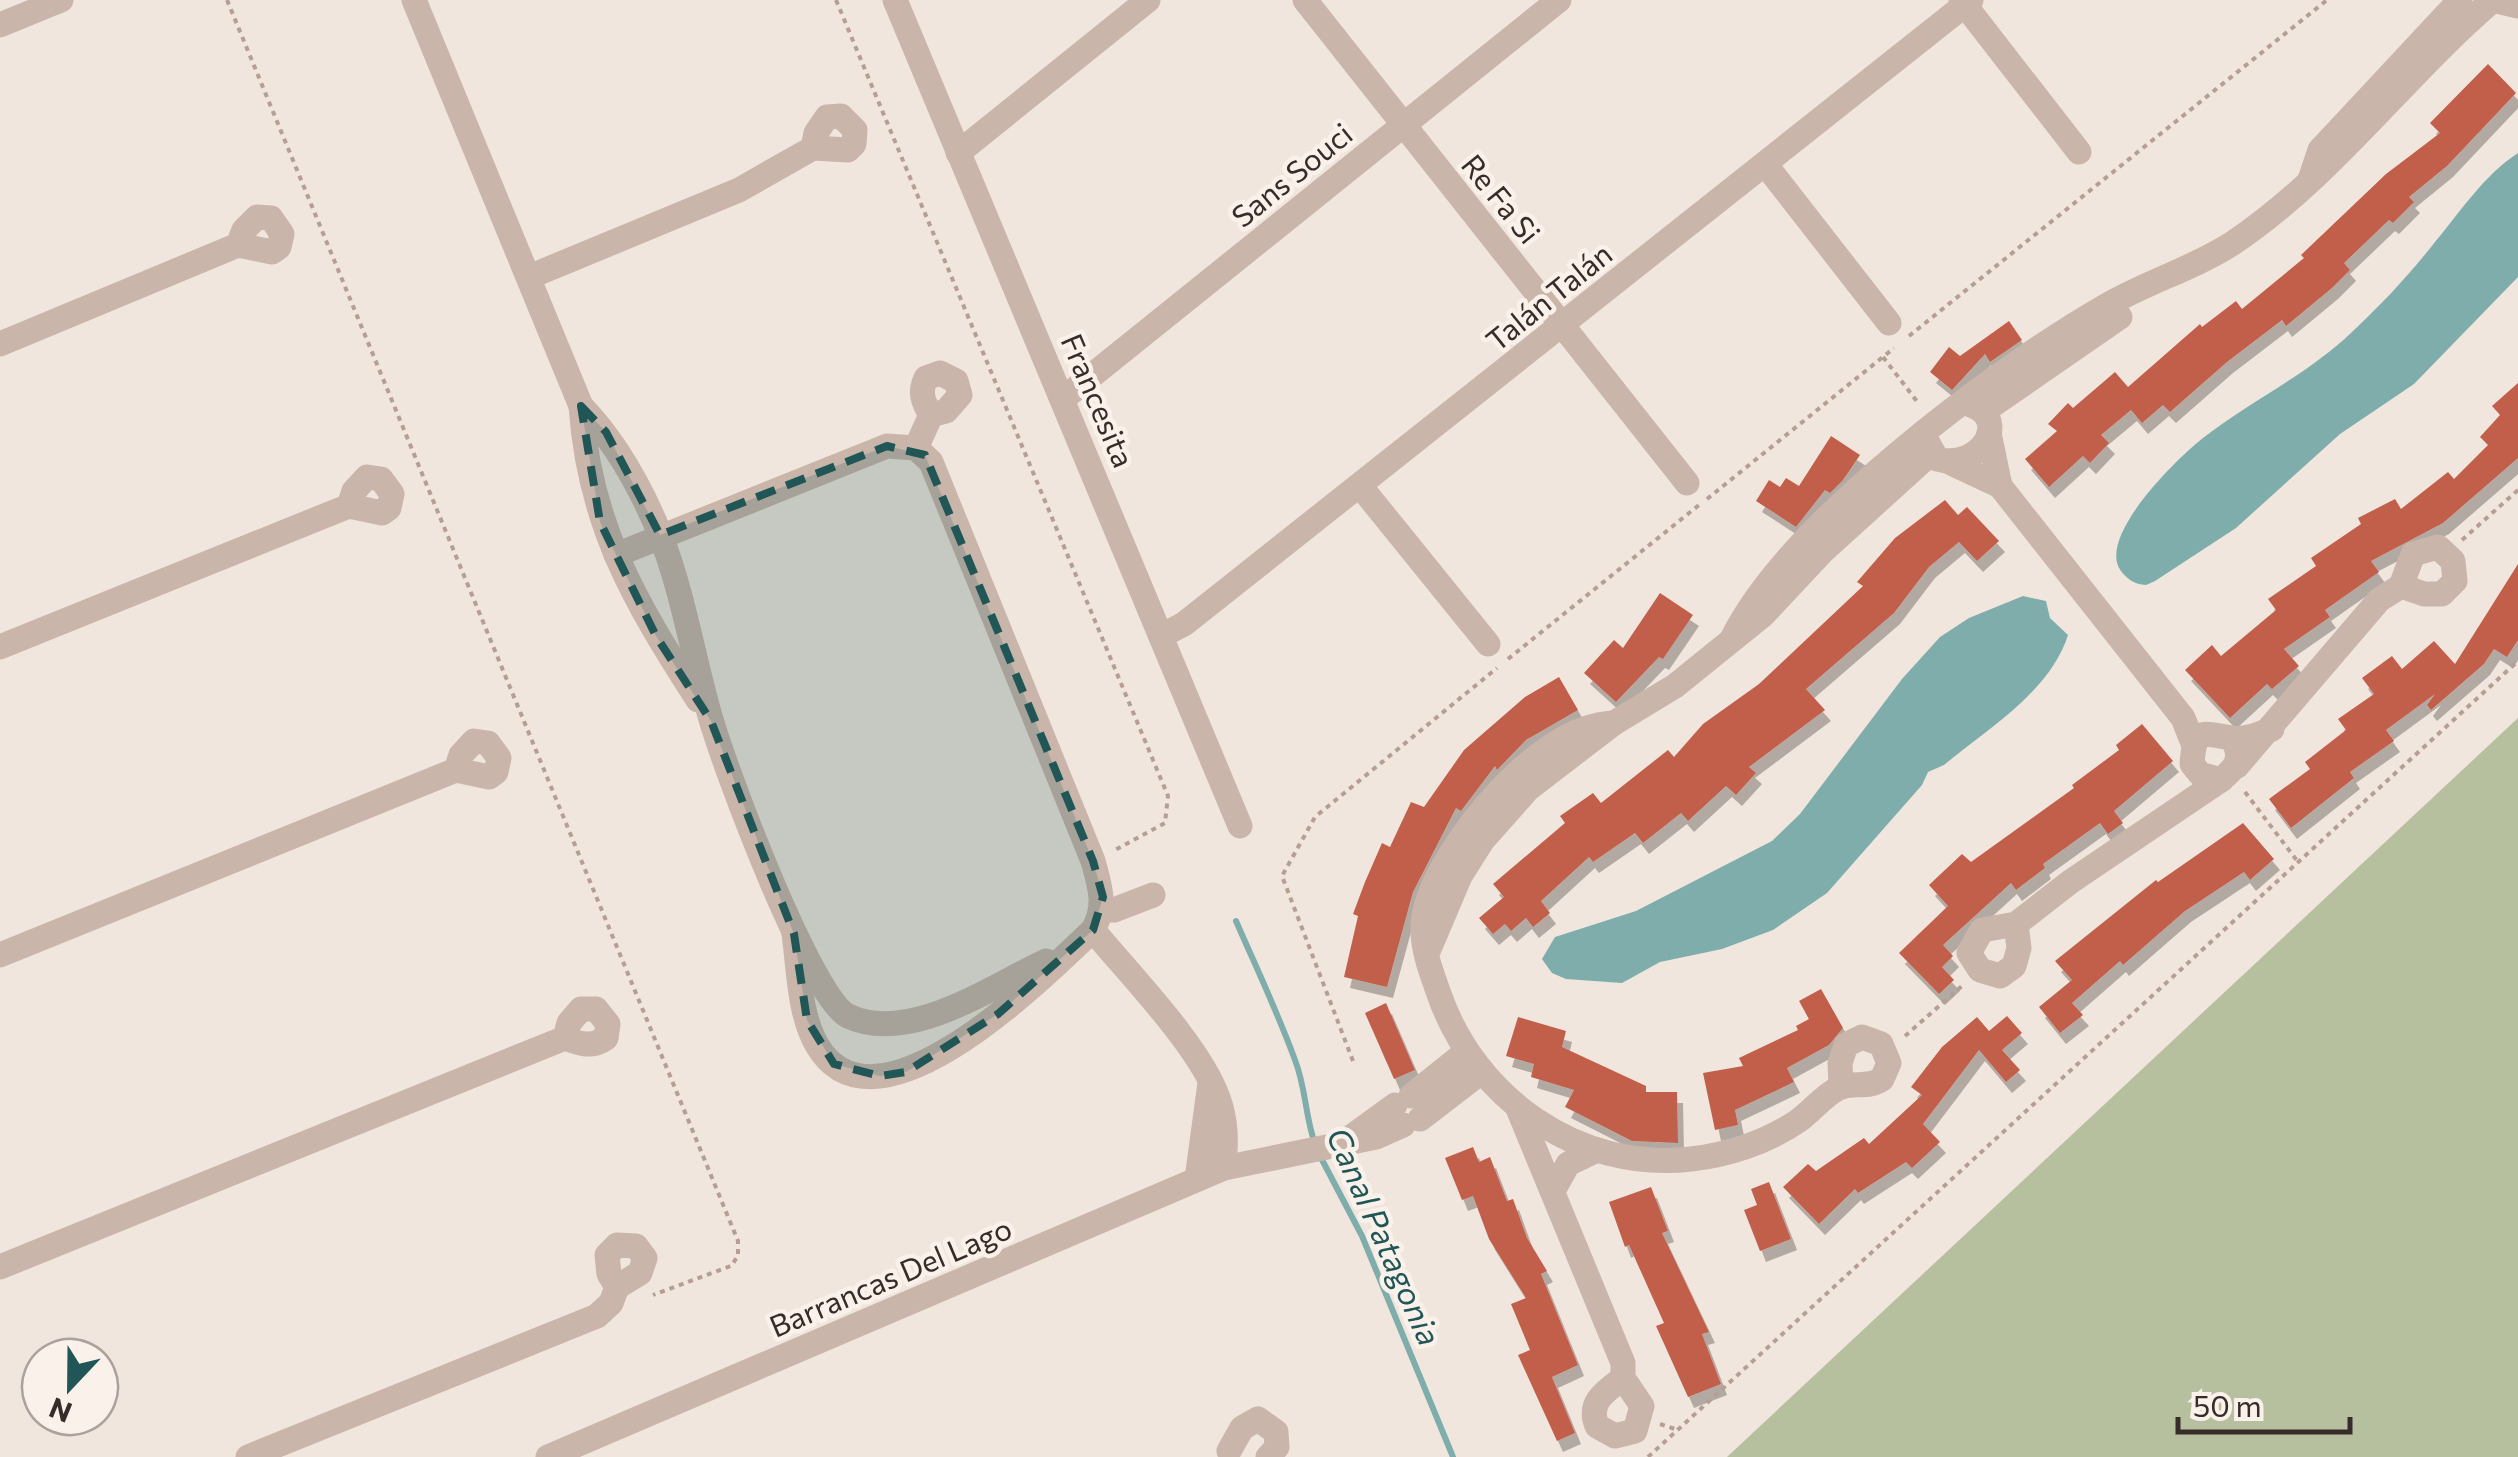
<svg xmlns="http://www.w3.org/2000/svg" width="2518" height="1457" viewBox="0 0 2518 1457" font-family="Commissioner,sans-serif">
  <style>
    .green { fill: #b7c09e }
    .water { fill: #7eadab }
    .lines { fill: none; stroke-linecap: round; stroke-linejoin: round }
    .stream { stroke: #7eadab; stroke-width: 6 }
    .building { fill: #c15f4c; filter: url(#shadow) }
    .path { stroke: #b59f94; stroke-width: 4; stroke-dasharray: 5 5; stroke-linecap: butt }
    .minor { stroke: #c9b5aa; stroke-width: 25 }
    .marked { fill: #205656; fill-opacity: 0.2; stroke: #205656; stroke-width: 8; stroke-dasharray: 20 12; stroke-linejoin: round }
    .labels { text-anchor: middle; dominant-baseline: central; stroke-width: 9; stroke-linejoin: round; paint-order: stroke }
    .street-label { font-size: 30px; fill: #372c29; stroke: #f9f1ea }
    .water-label { font-size: 32px; font-style: italic; fill: #205656; stroke: #f9f1ea }
  </style>
  <defs>
    <filter id="shadow"><feDropShadow dx="6" dy="11" stdDeviation="0" flood-color="#0004"/></filter>
  </defs>
  <rect width="100%" height="100%" fill="#f1e6dd"/>
  <!-- green -->
  <path class="green" d="M2518,718V1457H1727Z"/>
  <!-- water -->
  <g class="water">
    <path d="M2518,153V277L2414,384L2340,434L2236,528L2155,581L2146,585C2134,584 2128,580 2121,571C2096,538 2176,459 2203,438C2252,400 2307,375 2352,332C2382,304 2410,274 2435,242C2462,210 2483,176 2518,153Z"/>
    <path d="M2023,596L2046,601L2050,618L2068,635C2050,692 1987,729 1944,765L1928,772L1922,785L1827,893L1773,930L1722,949L1660,962L1622,983L1566,979L1552,973L1542,959L1555,937L1636,911L1772,841L1800,814L1902,679L1940,637L1969,618Z"/>
  </g>
  <g class="lines">
    <!-- stream -->
    <g class="stream">
      <path d="M1236,921C1256,967 1278,1013 1295,1060C1306,1088 1305,1116 1315,1144"/>
      <path d="M1320,1156L1362,1236L1453,1457"/>
    </g>
  </g>
  <!-- building -->
  <g class="building">
    <path d="M2488,64L2516,93L2447,166L2409,197L2414,202L2393,223L2389,220L2344,263L2350,270L2332,288L2286,326L2282,320L2227,362L2170,412L2163,405L2142,423L2131,410L2101,435L2109,443L2090,463L2083,456L2049,487L2025,459L2057,431L2048,424L2068,403L2073,408L2115,372L2128,387L2200,324L2202,327L2236,301L2242,309L2304,258L2301,255L2386,174L2440,133L2430,123Z"/>
    <path d="M2009,321L2022,340L1990,362L1985,354L1952,390L1930,372L1949,347L1960,356Z"/>
    <path d="M2518,383V458L2443,523L2371,561L2379,572L2325,610L2330,617L2284,649L2299,666L2272,689L2267,684L2230,718L2185,670L2212,645L2221,656L2276,610L2268,599L2316,566L2311,558L2361,524L2358,518L2395,499L2401,509L2448,472L2454,479L2488,445L2480,437L2500,415L2492,406Z"/>
    <path d="M1831,436L1860,455L1843,480L1830,493L1825,490L1796,527L1756,501L1769,480L1780,487L1786,478L1799,486Z"/>
    <path d="M1945,500L1958,515L1967,507L1999,541L1977,561L1959,542L1929,567L1894,613L1806,689L1825,710L1749,767L1756,773L1736,795L1726,786L1688,821L1681,813L1643,843L1635,833L1593,862L1589,857L1541,901L1550,913L1533,927L1526,918L1511,931L1505,924L1493,934L1479,918L1504,897L1493,884L1565,823L1560,816L1593,793L1601,803L1668,750L1674,757L1703,724L1759,684L1863,586L1857,582L1895,538Z"/>
    <path d="M2518,564V640L2507,657L2494,649L2484,664L2431,710L2427,705L2435,694L2386,730L2394,741L2350,772L2354,778L2291,828L2269,799L2310,769L2305,762L2346,730L2338,719L2374,694L2362,678L2392,656L2402,669L2434,641L2455,664Z"/>
    <path d="M1660,593L1693,615L1663,659L1659,657L1616,702L1584,673L1614,640L1623,648Z"/>
    <path d="M1559,677L1578,710L1526,740L1497,770L1495,766L1461,811L1456,808L1413,892L1387,987L1344,977L1358,916L1353,914L1365,882L1382,843L1390,847L1411,802L1424,807L1464,750L1525,697Z"/>
    <path d="M2142,724L2173,761L2114,811L2123,823L2108,834L2100,823L2043,864L2045,868L2016,890L2011,883L1943,945L1953,956L1942,967L1954,980L1939,994L1899,953L1948,906L1929,885L1962,854L1971,862L2074,788L2072,785L2119,750L2116,745Z"/>
    <path d="M2243,823L2274,859L2250,880L2244,872L2185,911L2123,965L2120,961L2072,1003L2083,1015L2060,1033L2039,1007L2072,980L2055,961L2156,880L2158,882Z"/>
    <path d="M1821,989L1843,1028L1829,1045L1787,1068L1794,1082L1735,1110L1738,1125L1715,1130L1703,1073L1743,1066L1739,1058L1798,1030L1796,1026L1809,1019L1799,1001Z"/>
    <path d="M1386,1003L1415,1070L1394,1079L1365,1013Z"/>
    <path d="M2007,1016L2022,1033L2002,1050L2020,1070L2006,1082L1979,1050L1923,1124L1940,1142L1912,1168L1906,1162L1858,1193L1855,1189L1819,1224L1783,1187L1808,1164L1816,1171L1864,1138L1869,1144L1922,1095L1911,1087L1942,1047L1977,1017L1989,1031Z"/>
    <path d="M1518,1017L1566,1031L1562,1047L1646,1086V1092H1677L1678,1143L1632,1141L1565,1107L1574,1090L1531,1077L1534,1064L1506,1056Z"/>
    <path d="M1473,1147L1479,1162L1490,1157L1507,1201L1513,1199L1527,1238L1547,1271L1541,1274L1578,1365L1552,1377L1575,1433L1557,1441L1518,1355L1530,1350L1511,1304L1526,1298L1489,1239L1473,1196L1462,1200L1445,1158Z"/>
    <path d="M1769,1182L1791,1239L1760,1251L1744,1210L1757,1205L1751,1189Z"/>
    <path d="M1651,1187L1668,1231L1662,1233L1709,1332L1702,1334L1721,1384L1688,1397L1656,1326L1664,1323L1629,1245L1625,1247L1609,1202Z"/>
  </g>
  <g class="lines">
    <!-- path -->
    <g class="path">
      <path d="M227,0L738,1241V1256L731,1266L653,1295"/>
      <path d="M836,0L1168,796L1165,823L1115,850"/>
      <path d="M1909,336L2327,0"/>
      <path d="M1883,357L1919,404"/>
      <path d="M1707,499L1894,348"/>
      <path d="M2462,540L2518,490"/>
      <path d="M1508,659L1699,505"/>
      <path d="M2245,792L2298,862"/>
      <path d="M1905,1036L1962,986"/>
      <path d="M1353,1061L1282,876L1315,817L1497,668"/>
      <path d="M1660,1424L1678,1430"/>
      <path d="M1648,1457L2518,661"/>
    </g>
    <!-- minor -->
    <g class="minor">
      <path d="M414,0L581,406C589,525 635,602 698,700"/>
      <path d="M895,0L1240,826"/>
      <path d="M1305,0L1687,483"/>
      <path d="M1961,0L2079,152"/>
      <path d="M0,25L61,0"/>
      <path d="M958,153L1148,0"/>
      <path d="M1765,164L1889,323"/>
      <path d="M2310,180L2320,150L2460,0"/>
      <path d="M529,277L739,190L813,148L848,150L854,144L855,130L841,116L827,117L816,133L813,148"/>
      <path d="M0,344L238,245L272,252L279,247L282,234L271,218L257,217L244,230L238,245"/>
      <path d="M940,373L956,381L960,395L946,411L931,415C923,402 919,392 926,378Z"/>
      <path d="M1064,398L1559,0"/>
      <path d="M581,406C616,442 641,488 660,534C683,592 693,657 710,716C724,766 810,997 848,1016C909,1045 992,986 1046,961"/>
      <path d="M1984,411L2120,317"/>
      <path d="M1925,438L1937,459C1978,471 2013,421 1971,405"/>
      <path d="M1951,463L2000,486L1989,433"/>
      <path d="M2000,486L2183,718L2193,743"/>
      <path d="M1361,487L1488,644"/>
      <path d="M616,555L887,446L916,448"/>
      <path d="M1161,636L1184,624L1971,0"/>
      <path d="M1733,637C1790,523 1993,371 2104,307C2146,282 2193,269 2233,243C2333,176 2402,78 2493,0L2518,6"/>
      <path d="M0,647L349,506L382,513L389,508L392,494L381,479L367,477L354,491L349,506"/>
      <path d="M1614,723C1570,725 1530,759 1500,790C1471,821 1423,884 1423,927C1422,949 1432,974 1439,994C1475,1098 1578,1172 1691,1159C1728,1155 1767,1142 1798,1121C1811,1112 1824,1095 1839,1088C1853,1081 1868,1089 1882,1079L1889,1063L1881,1044L1862,1037L1846,1045L1840,1063L1841,1086"/>
      <path d="M2232,738C2243,759 2237,766 2221,780L2200,774L2192,764C2195,725 2202,734 2232,738C2246,740 2259,734 2272,729"/>
      <path d="M2237,766L2379,600L2401,586L2413,554L2438,547L2453,561L2455,581L2442,594H2424L2401,586"/>
      <path d="M1101,910H1114L1153,895"/>
      <path d="M2016,924L2019,948L2014,966L2000,976L1980,970L1969,953L1982,930L2016,924L2070,882L2221,780"/>
      <path d="M1093,930C1129,974 1200,1046 1218,1098C1227,1122 1226,1143 1224,1168"/>
      <path d="M794,934C799,970 799,1014 817,1045C876,1147 1046,974 1093,930C1107,905 1100,887 1093,861L931,462L916,448L931,415"/>
      <path d="M1429,949L1460,876L1482,841L1528,789L1614,723L1675,686L1763,615L1823,551L1930,454"/>
      <path d="M0,955L456,770L489,777L496,772L499,758L488,743L474,741L461,755L456,770"/>
      <path d="M1411,1096L1466,1052"/>
      <path d="M1519,1111L1623,1363V1378L1642,1406L1635,1431L1615,1436L1597,1426C1587,1402 1606,1391 1623,1378"/>
      <path d="M1420,1119L1481,1072"/>
      <path d="M1351,1137L1395,1105"/>
      <path d="M1197,1179L1210,1083"/>
      <path d="M1553,1191L1568,1164L1597,1150"/>
      <path d="M0,1267L565,1038C580,1044 592,1048 606,1038L608,1024L596,1009H581L569,1023L565,1038"/>
      <path d="M1229,1451L1242,1428L1258,1419L1276,1432L1277,1447L1268,1457"/>
      <path d="M248,1457L597,1316L611,1303L617,1287L640,1273L645,1258L636,1246L617,1245L607,1255L609,1274L617,1287"/>
      <path d="M548,1457L1224,1168L1376,1137L1403,1125"/>
    </g>
  </g>
  <!-- marked area -->
  <path class="marked" d="M581,406L606,432L660,535L887,446L925,455L1093,861L1103,897L1093,930L998,1014L906,1072L880,1076L834,1064L807,1020L794,934L711,721L656,636L600,522Z"/>
  <g class="labels">
    <!-- street labels -->
    <g class="street-label">
      <text transform="translate(1291 174) rotate(-39)">Sans Souci</text>
      <text transform="translate(1502 198) rotate(51)">Re Fa Si</text>
      <text transform="translate(1548 296) rotate(-39)">Talán Talán</text>
      <text transform="translate(1099 400) rotate(67)">Francesita</text>
      <text transform="translate(890 1276) rotate(-23)">Barrancas Del Lago</text>
    </g>
    <!-- water labels -->
    <g class="water-label">
      <text transform="translate(1385 1236) rotate(66)">Canal Patagonia</text>
    </g>
  </g>
  <!-- north arrow -->
  <g transform="translate(70 1387) rotate(202)"><circle r="48" fill="#f9f1ea" stroke="#aba29d" stroke-width="2.5"/>
  <path d="M0-8L18 38L0 25L-18 38Z" fill="#205656"/>
  <text y="-15" font-size="28" font-weight="bold" text-anchor="middle" fill="#372c29">N</text>
  </g>
  <!-- scale -->
  <path d="M2178 1417v15h172v-15" fill="none" stroke="#372c29" stroke-width="5"/>
  <text x="2193" y="1417" font-size="30" fill="#372c29" stroke="#f9f1ea" stroke-width="8" paint-order="stroke">50 m</text>
</svg>
